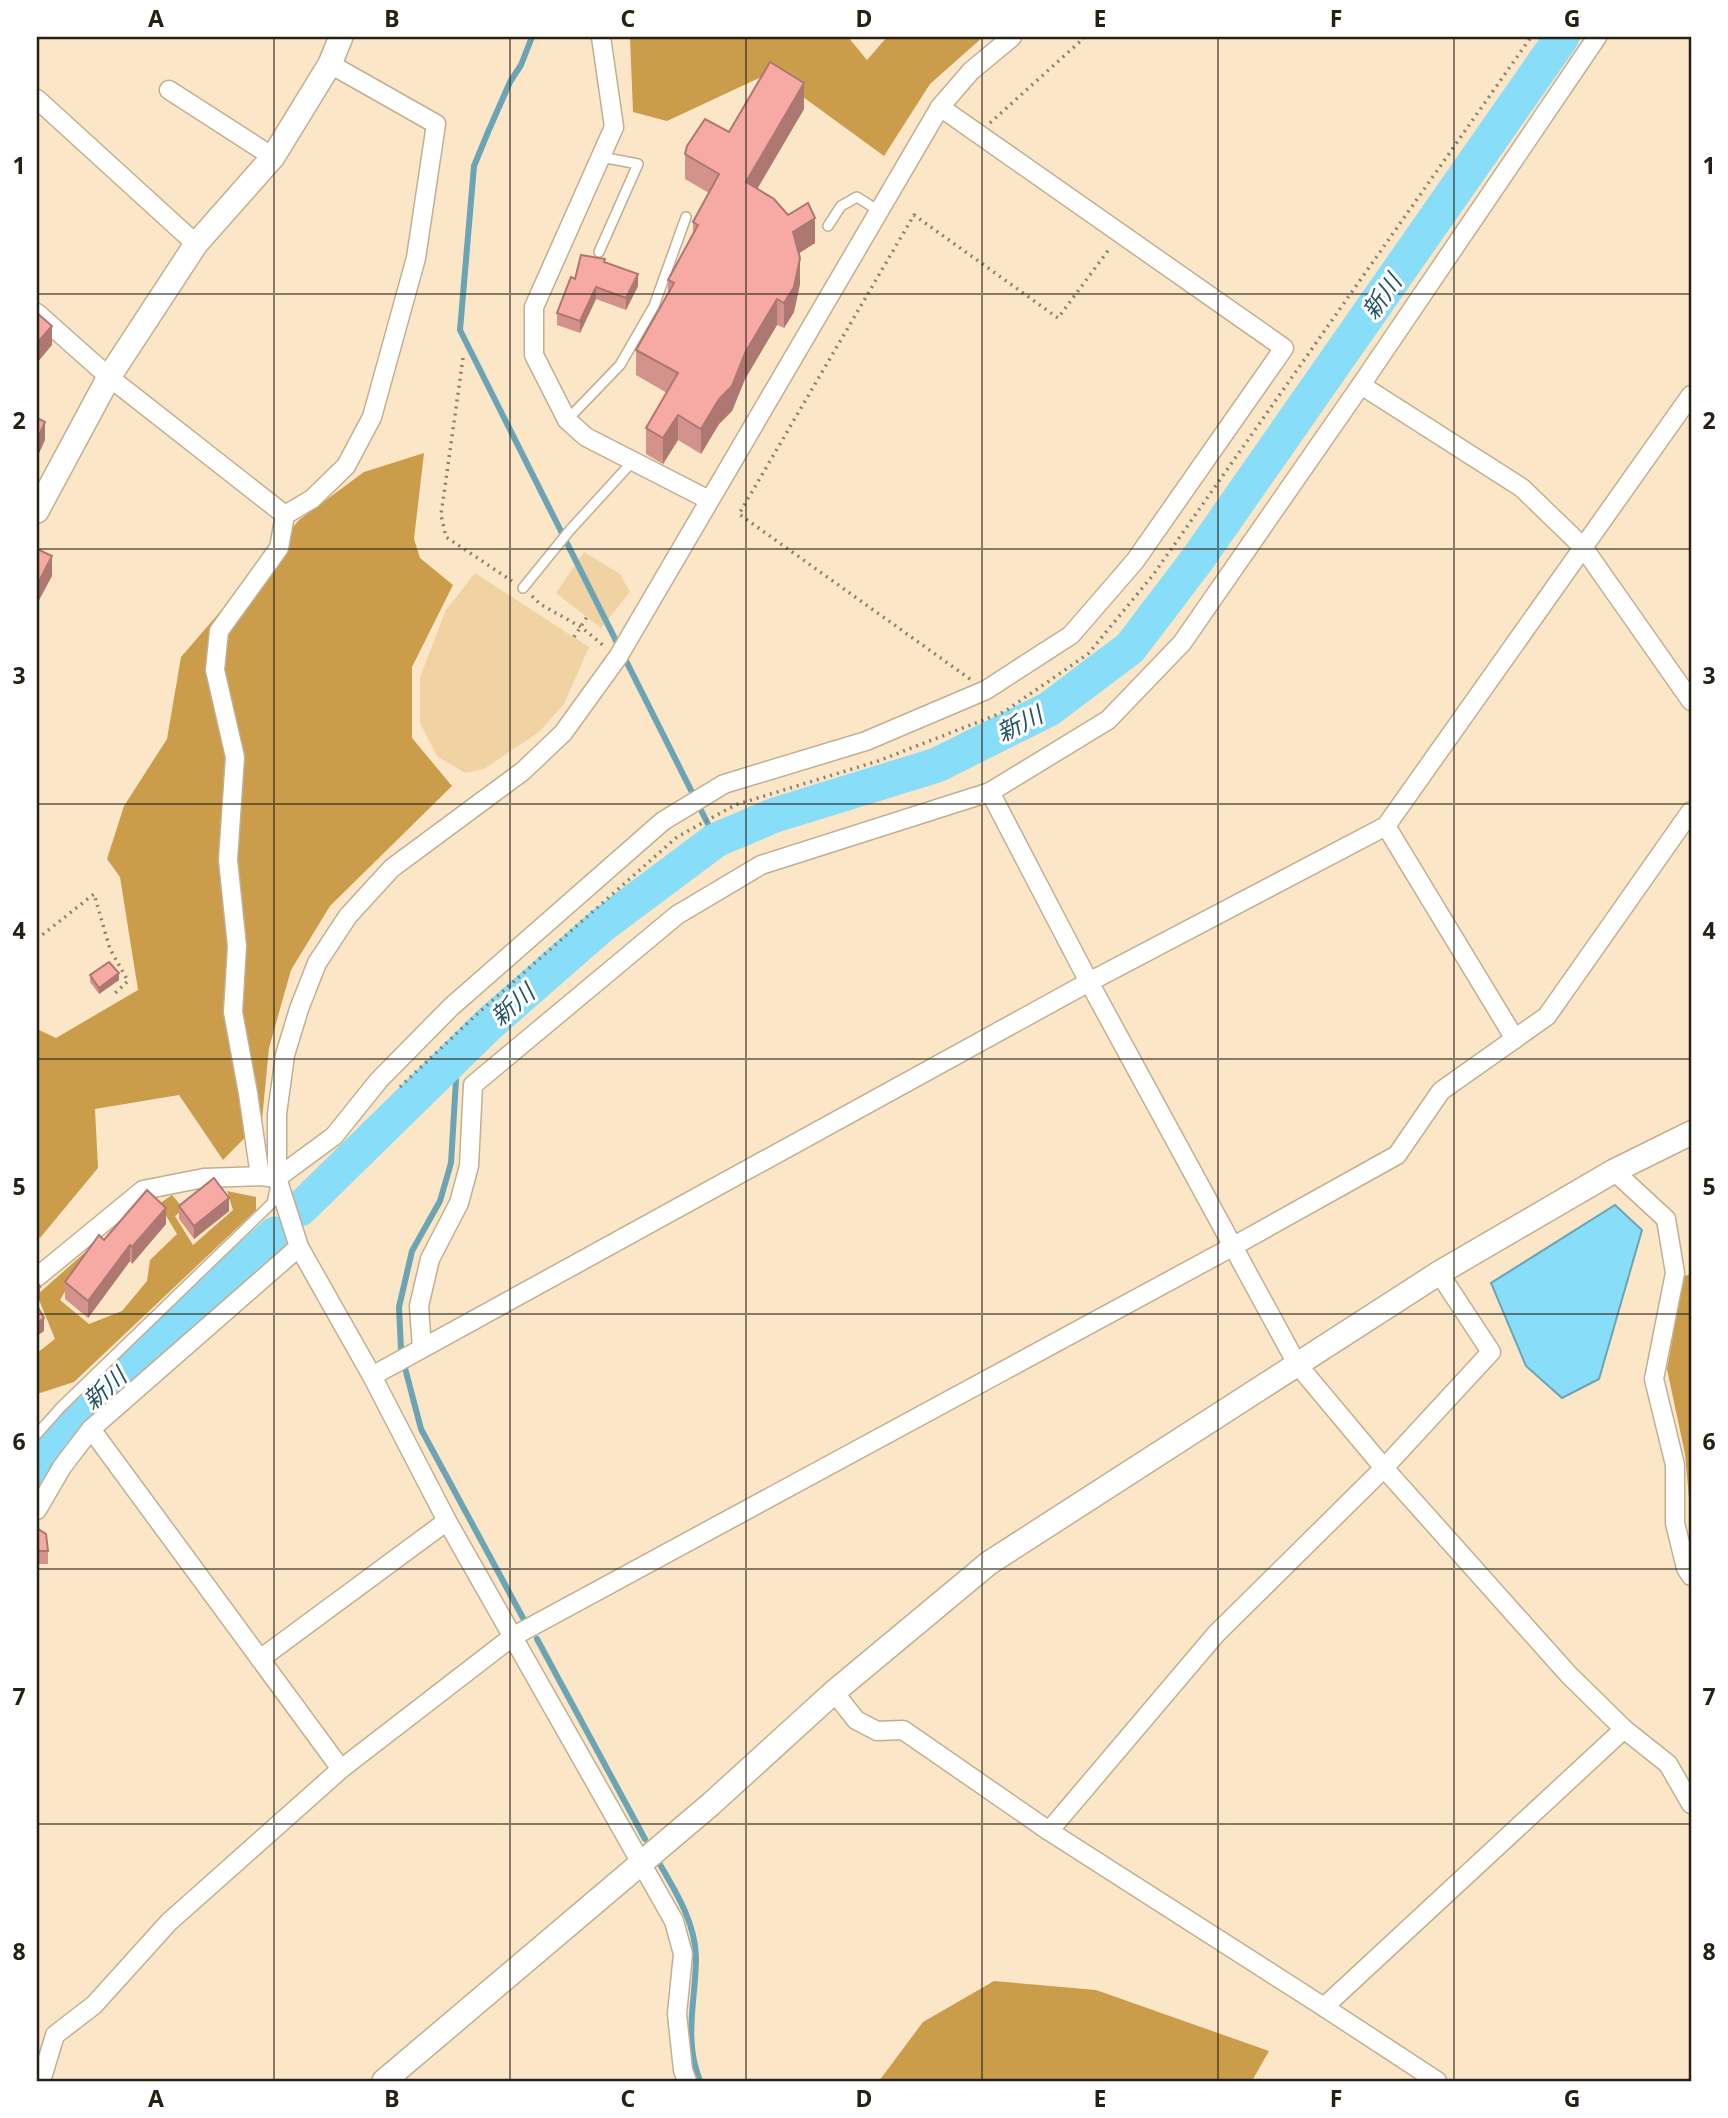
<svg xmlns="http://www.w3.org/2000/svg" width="1728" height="2118" viewBox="0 0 1728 2118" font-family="'Noto Sans','Noto Sans JP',sans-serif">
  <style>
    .green { fill: #f0d2a3 }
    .forest { fill: #cb9c4a }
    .water { fill: #88ddf8; stroke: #6ba4b4; stroke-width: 2 }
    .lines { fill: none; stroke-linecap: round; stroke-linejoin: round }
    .stream { stroke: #6ba4b4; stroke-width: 6 }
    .river { stroke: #88ddf8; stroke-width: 35 }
    .service-casing { stroke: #c1af91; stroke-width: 12 }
    .minor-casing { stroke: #c1af91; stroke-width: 21 }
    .tertiary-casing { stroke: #c1af91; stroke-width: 26 }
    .path { stroke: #8d806b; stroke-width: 3.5; stroke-dasharray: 2 5; stroke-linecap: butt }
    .service { stroke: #fff; stroke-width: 9 }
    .minor { stroke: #fff; stroke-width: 18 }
    .tertiary { stroke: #fff; stroke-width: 23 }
    .wall { fill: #d4928c }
    .shaded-wall { fill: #ad7772 }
    .building { fill: #f7aaa3; stroke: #ad7772; stroke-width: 2 }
    .grid { fill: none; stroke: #272015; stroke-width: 2; stroke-opacity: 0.55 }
    .labels { text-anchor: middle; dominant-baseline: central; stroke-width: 6; stroke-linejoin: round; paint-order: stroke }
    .water-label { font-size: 24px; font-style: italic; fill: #255665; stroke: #fff }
    .neatline { fill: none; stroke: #272015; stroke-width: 2.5 }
    .grid-label { font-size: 23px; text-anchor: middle; font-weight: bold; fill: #272015 }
  </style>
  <rect width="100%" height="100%" fill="#fbe7c8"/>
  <!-- green -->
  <g class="green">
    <path d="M584,552L620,574L630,592L601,628L556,593Z"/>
    <path d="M475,573L589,647L564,704L539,732L484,769L465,773L437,756L420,723V677L446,610Z"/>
  </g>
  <!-- forest -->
  <g class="forest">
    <path d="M630,37H848L867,60L887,37H983L930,84L884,156L770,73L667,121L633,112Z"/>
    <path d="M424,453L414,539L420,558L453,585L412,667V738L452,786L330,906L291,970L269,1048L262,1120L223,1160L179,1095L95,1109L98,1168L40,1238L37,1234V1029L56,1038L138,990L120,877L107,859L124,806L167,739L181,657L299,520L364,472Z"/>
    <path d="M227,1191L256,1197V1210L74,1382L37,1394V1353L55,1339L37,1295L91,1247L60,1300L89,1324L122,1311L147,1281L150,1260L177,1234L159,1204L172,1195L184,1209L175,1216L193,1245L233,1210Z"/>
    <path d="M1691,1274V1520L1685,1454L1667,1369L1684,1276Z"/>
    <path d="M994,1981L1096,1990L1269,2051L1252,2081H879L923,2022Z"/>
  </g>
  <!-- water -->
  <path class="water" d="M1615,1205L1642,1230L1599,1379L1562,1398L1526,1366L1491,1283Z"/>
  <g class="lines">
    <!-- stream -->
    <g class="stream">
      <path d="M532,37L521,65L510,82L488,132L474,166L460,330L716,840"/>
      <path d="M401,1350L399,1307L412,1251L440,1201L451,1163L456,1080L452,1058"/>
      <path d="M405,1368L421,1429L523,1618"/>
      <path d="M537,1639L645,1839"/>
      <path d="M658,1861C675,1891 695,1921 696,1957C696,2000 683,2038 700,2081"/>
    </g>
    <!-- river -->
    <g class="river">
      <path d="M300,1209L489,1024L601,926L716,840L775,815L937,765L1049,709L1130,648L1197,560L1562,37"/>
      <path d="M37,1468L77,1413L275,1234"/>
    </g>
    <!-- service casing -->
    <g class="service-casing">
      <g id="service">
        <path d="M828,226L841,206L857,197L879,211"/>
        <path d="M599,252L638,164L601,157"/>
        <path d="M567,420L620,365L654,306L686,217"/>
        <path d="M523,588L570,530L633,461"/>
        <path d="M37,1434L61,1407L272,1203L276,1185"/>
      </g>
    </g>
    <!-- minor casing -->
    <g class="minor-casing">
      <g id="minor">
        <path d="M601,37L614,127L534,307V355L567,420L586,437L709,500"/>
        <path d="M169,90L273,157"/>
        <path d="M37,99L196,244"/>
        <path d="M37,313L109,377L285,515"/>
        <path d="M1361,385L1522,488L1583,547L1691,701"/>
        <path d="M990,792L1089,982L1297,1364L1384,1468L1569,1675L1624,1729L1668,1764L1691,1804"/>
        <path d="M1386,826L1515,1039"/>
        <path d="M1614,1171L1666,1219L1675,1273L1654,1379L1675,1465V1523L1686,1568L1691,1576"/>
        <path d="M260,1176L248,1093L233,1012L237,946L228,860L235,757L215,670L219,631L279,548L285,515L312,499L346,466L372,417L416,258L436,124L330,64"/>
        <path d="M37,1277L143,1190L204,1178L260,1176L277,1178L334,1136L379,1080L451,1007L663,821L724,784L866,741L986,690L1071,635L1135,561L1284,348L940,107"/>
        <path d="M422,1348L419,1306L430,1259L459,1203L469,1166L473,1085L677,915L761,865L990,792L1108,720L1182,643L1361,385L1597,37"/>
        <path d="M372,1376L1089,982L1386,826L1691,395"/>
        <path d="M91,1429L341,1769"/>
        <path d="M37,1510L62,1467L91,1429L299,1247"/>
        <path d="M260,1659L447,1521"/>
        <path d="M834,1692L856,1720L877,1731L903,1730L1049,1831L1324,2007L1437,2081"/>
        <path d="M1049,1831L1216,1634L1384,1468L1491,1352L1439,1273"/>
        <path d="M1324,2007L1624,1729"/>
        <path d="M41,2081L55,2035L94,2005L169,1922L341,1769L512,1637L1232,1247L1397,1155L1441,1091L1547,1016L1691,811"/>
        <path d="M687,2081L683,2070L677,2014L683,1954L674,1921L447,1521L372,1376L299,1247L277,1178V1114L285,1055L299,1009L317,963L348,916L392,868L523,771L563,733L618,657L940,107L971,71L1012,37"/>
      </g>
    </g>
    <!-- tertiary casing -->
    <g class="tertiary-casing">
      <g id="tertiary">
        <path d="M37,511L109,377L196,244L273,157L330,64L341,37"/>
        <path d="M384,2081L711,1804L834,1692L989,1563L1439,1273L1614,1171L1691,1133"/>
      </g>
    </g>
    <!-- path -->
    <g class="path">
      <path d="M990,123L1085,37"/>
      <path d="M463,358L441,515L446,537L512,581"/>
      <path d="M532,596L540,604L581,627L603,645"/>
      <path d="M574,637L587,617"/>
      <path d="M970,679L739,514L914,215L1058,318L1110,248"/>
      <path d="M37,939L94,894L110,949L128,981L112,996"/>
      <path d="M400,1087L476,1015L677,837L735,805L878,761L1004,712L1088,654L1153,575L1531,37"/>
    </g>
    <!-- service -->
    <use href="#service" class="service"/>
    <!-- minor -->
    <use href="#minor" class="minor"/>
    <!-- tertiary -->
    <use href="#tertiary" class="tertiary"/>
  </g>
  <!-- wall -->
  <g class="wall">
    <path d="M804,109L757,189L815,243L798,254L800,284L794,312L784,328L777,325L745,379L732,411L719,424L701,454L678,440L663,464L646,454V428L667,393L636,375V350L668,294V280L693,235V222L709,193L685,179V154L729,132Z"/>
    <path d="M605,263L638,286L626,310L596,299L580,333L557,325V313L575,279Z"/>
    <path d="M90,975L119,980L99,994L90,982Z"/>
    <path d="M179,1206L229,1211L194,1239L179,1219Z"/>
    <path d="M166,1224L132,1264L130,1261L88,1318L65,1299V1282L104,1240Z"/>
    <path d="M37,1528L48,1551V1564H37Z"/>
  </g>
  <!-- shaded-wall -->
  <g class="shaded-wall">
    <path d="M804,83V109L746,208V182Z"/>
    <path d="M815,218V243L793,257V232Z"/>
    <path d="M800,258V284L794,312L784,328V303Z"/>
    <path d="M638,274V286L626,310V298Z"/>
    <path d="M596,287V299L580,333V321Z"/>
    <path d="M777,299V325L745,379L732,411L719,424L701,454V429Z"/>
    <path d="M52,326V345L37,363V343Z"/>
    <path d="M678,415V440L663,464V438Z"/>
    <path d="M45,422V440L37,458V440Z"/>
    <path d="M52,556V576L37,604V618V585Z"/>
    <path d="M119,973V980L99,994V988Z"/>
    <path d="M229,1198V1211L194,1239V1226Z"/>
    <path d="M166,1208V1224L132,1264V1247Z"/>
    <path d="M130,1245V1261L88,1318V1301Z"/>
    <path d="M40,1287V1300L37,1303V1290Z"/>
    <path d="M44,1318V1331L37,1336V1323Z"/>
  </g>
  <!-- building -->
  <g class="building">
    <path d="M770,62L804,83L746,182L774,199L788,215L808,203L815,218L793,232L800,258L794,287L784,303L777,299L745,353L732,386L719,399L701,429L678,415L663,438L646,428L678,373L636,350L674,283L668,280L698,225L693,222L719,174L685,154L687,146L705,119L729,132Z"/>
    <path d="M581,255L605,259L604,262L638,274L626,298L596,287L580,321L557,313L571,277L575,279Z"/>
    <path d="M37,313L52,326L37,343Z"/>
    <path d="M37,418L45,422L37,440Z"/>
    <path d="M37,549L52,556L37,585Z"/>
    <path d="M109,962L119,973L99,988L90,975Z"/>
    <path d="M214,1178L229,1198L194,1226L179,1206Z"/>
    <path d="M147,1190L166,1208L132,1247L130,1245L88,1301L65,1282L99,1235L104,1240Z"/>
    <path d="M37,1281L40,1287L37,1290Z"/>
    <path d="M37,1306L44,1318L37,1323Z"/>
    <path d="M37,1528L46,1534L48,1551H37Z"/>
  </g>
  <!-- grid -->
  <path class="grid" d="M274,37V2081M510,37V2081M746,37V2081M982,37V2081M1218,37V2081M1454,37V2081M37,294H1691M37,549H1691M37,804H1691M37,1059H1691M37,1314H1691M37,1569H1691M37,1824H1691"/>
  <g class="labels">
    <!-- water labels -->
    <g class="water-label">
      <text transform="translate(1381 296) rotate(-55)">新川</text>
      <text transform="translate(1019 723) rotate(-27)">新川</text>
      <text transform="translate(512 1004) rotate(-41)">新川</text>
      <text transform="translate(104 1388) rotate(-42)">新川</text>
    </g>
  </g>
  <!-- border -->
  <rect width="1728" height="2118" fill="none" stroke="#ffffff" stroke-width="77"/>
  <rect x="38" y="38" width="1652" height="2042" class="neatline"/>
  <g class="grid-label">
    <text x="156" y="27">A</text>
    <text x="392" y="27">B</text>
    <text x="628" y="27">C</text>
    <text x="864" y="27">D</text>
    <text x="1100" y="27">E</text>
    <text x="1336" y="27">F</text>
    <text x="1572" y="27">G</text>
    <text x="19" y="174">1</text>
    <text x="1709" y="174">1</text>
    <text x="19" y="429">2</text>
    <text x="1709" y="429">2</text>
    <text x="19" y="684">3</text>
    <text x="1709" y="684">3</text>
    <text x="19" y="939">4</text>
    <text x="1709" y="939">4</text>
    <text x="19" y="1195">5</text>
    <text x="1709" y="1195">5</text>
    <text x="19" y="1450">6</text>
    <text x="1709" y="1450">6</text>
    <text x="19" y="1705">7</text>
    <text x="1709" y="1705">7</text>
    <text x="19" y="1960">8</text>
    <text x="1709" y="1960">8</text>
    <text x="156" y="2107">A</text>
    <text x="392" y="2107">B</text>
    <text x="628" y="2107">C</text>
    <text x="864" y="2107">D</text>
    <text x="1100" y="2107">E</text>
    <text x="1336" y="2107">F</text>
    <text x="1572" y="2107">G</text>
  </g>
</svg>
